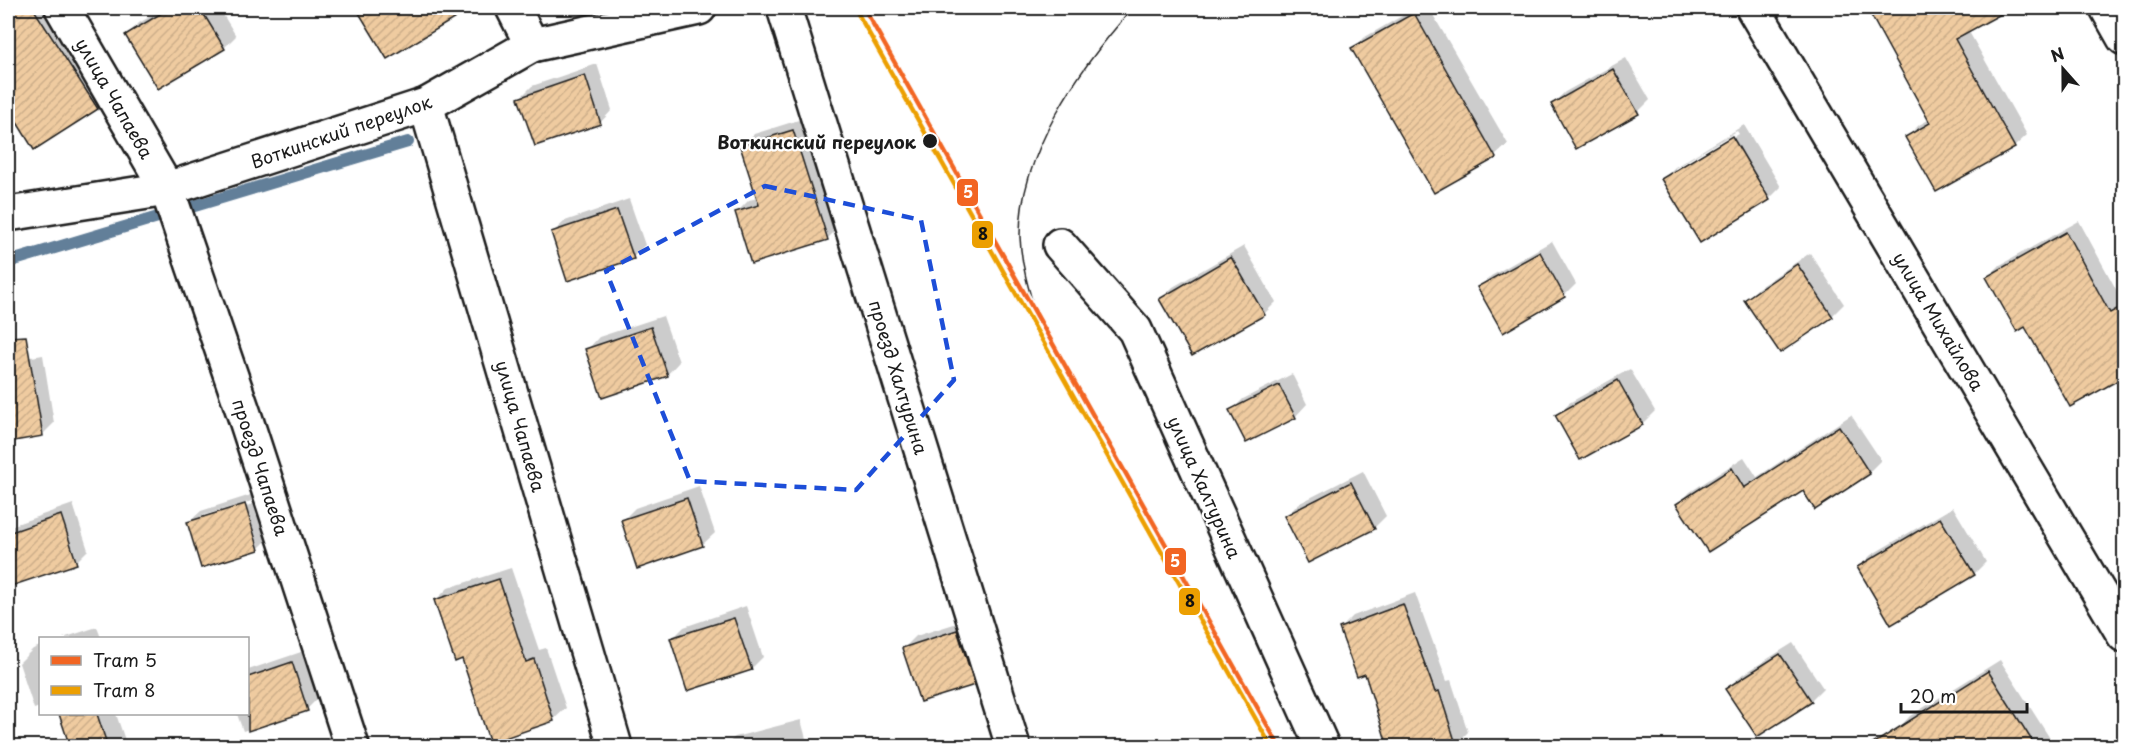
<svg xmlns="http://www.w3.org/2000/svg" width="2132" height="754" viewBox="0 0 2132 754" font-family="'Playpen Sans',sans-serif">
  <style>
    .shadow { fill: #0003; fill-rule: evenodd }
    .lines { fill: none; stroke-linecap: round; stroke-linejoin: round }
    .stream { stroke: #627f99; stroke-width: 12 }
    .building { fill: url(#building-hatch); stroke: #1c1c1c; stroke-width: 1.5 }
    .minor-casing { stroke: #1c1c1c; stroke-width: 38 }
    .minor { stroke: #fff; stroke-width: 33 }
    .tram { stroke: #1c1c1c; stroke-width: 1.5 }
    .tram-1-casing { stroke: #fff; stroke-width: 9 }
    .tram-2-casing { stroke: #fff; stroke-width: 9 }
    .tram-1 { stroke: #f26522; stroke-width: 4.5 }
    .tram-2 { stroke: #ec9f01; stroke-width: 4.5 }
    .marked { fill: none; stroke: #1d4ed8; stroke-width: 4.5; stroke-dasharray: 12 8; stroke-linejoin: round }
    .stop-dot { fill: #1c1c1c; stroke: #fff; stroke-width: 2 }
    .labels { text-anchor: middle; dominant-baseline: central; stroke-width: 4.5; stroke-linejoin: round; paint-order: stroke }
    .street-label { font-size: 18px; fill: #1c1c1c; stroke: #fff }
    .stop-label { font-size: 18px; font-weight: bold; fill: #1c1c1c; stroke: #fff; text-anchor: end }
    .line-badge { stroke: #fff; stroke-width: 2 }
    .badge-label { font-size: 16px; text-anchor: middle; font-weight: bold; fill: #fff }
    .pale-badge-label { font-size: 16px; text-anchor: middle; font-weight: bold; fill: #111 }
  </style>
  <defs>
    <pattern id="building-hatch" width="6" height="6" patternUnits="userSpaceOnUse" patternTransform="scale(1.5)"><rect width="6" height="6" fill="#efcba0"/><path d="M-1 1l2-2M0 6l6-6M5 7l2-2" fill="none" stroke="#ccae89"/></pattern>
  </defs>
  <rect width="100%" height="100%" fill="#fff"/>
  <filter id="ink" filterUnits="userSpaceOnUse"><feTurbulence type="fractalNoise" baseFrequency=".0167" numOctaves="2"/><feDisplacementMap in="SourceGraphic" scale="12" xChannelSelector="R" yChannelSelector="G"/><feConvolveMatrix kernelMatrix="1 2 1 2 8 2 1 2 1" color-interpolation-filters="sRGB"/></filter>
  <g filter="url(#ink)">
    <!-- shadow -->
    <g class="shadow">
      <path d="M8,8H59L114,92L97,108L35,148L8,106Z"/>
      <path d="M165,8H219L236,36L224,48L127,35L139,23Z"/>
      <path d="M358,8H462L453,17L388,57Z"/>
      <path d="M1416,8H1429L1508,144L1495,156L1434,191L1353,49L1365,37Z"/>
      <path d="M1879,8H1990L1992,12L1968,30L2027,135L2014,147L1907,137L1919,125L1930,119L1873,14Z"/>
      <path d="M1626,58L1650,100L1638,112L1552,104L1565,92Z"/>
      <path d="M597,64L612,110L600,123L520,98L532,86Z"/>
      <path d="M805,118L839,227L827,239L737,212L749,200L758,198L742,147L754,134Z"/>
      <path d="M1744,125L1781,187L1769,199L1663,179L1675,167ZM1737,131L1739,134L1675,172V168Z"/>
      <path d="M629,199L645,245L633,257L552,233L565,221Z"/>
      <path d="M2079,221L2123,302L2124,301V375L2070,405L2026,325L1988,277L2000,265Z"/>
      <path d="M1552,241L1576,284L1564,296L1479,288L1491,276Z"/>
      <path d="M1244,246L1276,302L1264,314L1161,299L1173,287Z"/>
      <path d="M1810,253L1844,304L1832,316L1746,300L1758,288Z"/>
      <path d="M663,316L679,362L667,375L587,350L599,337Z"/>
      <path d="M43,355L54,423L42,435L8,441V361Z"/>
      <path d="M1630,369L1655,411L1642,424L1581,458L1557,415L1569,403Z"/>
      <path d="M1292,374L1307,404L1295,417L1231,411L1243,399Z"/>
      <path d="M1851,415L1881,460L1869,472L1803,489L1678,505L1690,492L1744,457L1757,477Z"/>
      <path d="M1363,471L1386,516L1374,528L1286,517L1298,504Z"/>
      <path d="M699,486L715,533L702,545L623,520L635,508Z"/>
      <path d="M257,493L270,537L258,549L188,523L201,511ZM252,501L253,504L201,520V516Z"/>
      <path d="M73,504L88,550L76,562L12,584L8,572V527Z"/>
      <path d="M1953,507L1986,562L1974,574L1859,567L1871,555Z"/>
      <path d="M511,568L539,650L546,648L566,708L553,720L463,658L436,600L448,588Z"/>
      <path d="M1415,593L1447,681L1451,680L1468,732L1456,744L1366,672L1341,628L1353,616Z"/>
      <path d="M746,606L763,657L751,669L672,639L684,627Z"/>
      <path d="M970,619L986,672L974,684L904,648L916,636Z"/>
      <path d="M97,627L101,638H63Z"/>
      <path d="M1793,643L1823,688L1811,700L1727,689L1739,677Z"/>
      <path d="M40,646V707L34,709L19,663L33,649Z"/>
      <path d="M304,651L319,697L307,709L243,731L237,714H248V670Z"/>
      <path d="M2000,660L2051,740L2045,746H1910L1898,729L1910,716Z"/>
      <path d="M60,714H116L127,746H72Z"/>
      <path d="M801,720L808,746H725L735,737Z"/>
    </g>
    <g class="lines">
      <!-- stream -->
      <path class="stream" d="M8,262L408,142"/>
    </g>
    <!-- building -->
    <g class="building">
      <path d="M8,8H33L98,109L34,150L8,108Z"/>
      <path d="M170,8H200L225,49L158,89L125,35Z"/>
      <path d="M356,8H472L387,59Z"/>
      <path d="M1867,8H2012L1955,39L2015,148L1936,192L1905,137L1930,123Z"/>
      <path d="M1414,13L1496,158L1434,193L1351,48Z"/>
      <path d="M1613,69L1639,114L1576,149L1551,104Z"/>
      <path d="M585,75L601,124L535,146L518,98Z"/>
      <path d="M793,130L828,240L751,264L735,212L759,205L740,146Z"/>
      <path d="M1732,136L1770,200L1700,243L1661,179Z"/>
      <path d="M617,210L634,259L567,281L551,232Z"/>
      <path d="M2066,232L2110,313L2124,305V377L2070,407L2025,327L2017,332L1986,277Z"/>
      <path d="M1540,252L1565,297L1503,333L1477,287Z"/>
      <path d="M1231,257L1265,315L1192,356L1159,299Z"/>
      <path d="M1797,264L1833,317L1780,353L1744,300Z"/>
      <path d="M651,327L668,376L602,398L585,349Z"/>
      <path d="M26,336L43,436L8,442V337Z"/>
      <path d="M1618,380L1643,425L1580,460L1555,415Z"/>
      <path d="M1279,385L1296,418L1246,443L1229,410Z"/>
      <path d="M1839,426L1870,474L1815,510L1803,491L1708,552L1676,504L1732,468L1744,488Z"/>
      <path d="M1351,482L1375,529L1308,563L1284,516Z"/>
      <path d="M687,498L703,546L637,569L621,520Z"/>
      <path d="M245,504L259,550L201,568L187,522Z"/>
      <path d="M61,515L77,564L8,587V533Z"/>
      <path d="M1940,518L1975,575L1891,625L1857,567Z"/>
      <path d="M499,579L526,662L534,659L554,721L490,743L462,659L455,662L434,600Z"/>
      <path d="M1403,604L1435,692L1439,691L1457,747H1388L1365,674L1357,677L1339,628Z"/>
      <path d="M734,618L752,670L687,691L670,638Z"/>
      <path d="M957,630L975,685L920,702L902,648Z"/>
      <path d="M1780,654L1812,702L1757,737L1725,689Z"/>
      <path d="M292,662L308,711L248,731V677Z"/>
      <path d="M1988,671L2036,747H1868Z"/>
      <path d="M59,714H97L108,747H70Z"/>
    </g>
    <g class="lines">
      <!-- minor casing -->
      <g class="minor-casing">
        <g id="minor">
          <path d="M62,8L167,189L245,417L352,746"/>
          <path d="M513,8L532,45"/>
          <path d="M784,8L1013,746"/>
          <path d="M1753,8L2124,635"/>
          <path d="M2107,8L2124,38"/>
          <path d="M426,105L615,746"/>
          <path d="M8,214L167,189L426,105L532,45L699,8"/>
          <path d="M1060,245L1135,330L1322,746"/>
        </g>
      </g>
      <!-- minor -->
      <use href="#minor" class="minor"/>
      <!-- tram -->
      <path class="tram" d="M1037,317C1029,291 1021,264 1020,237C1019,154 1080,67 1133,8"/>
      <!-- tram-1 casing -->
      <g class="tram-1-casing">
        <path id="tram-1" d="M864,8L1279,746"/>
      </g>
      <!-- tram-2 casing -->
      <g class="tram-2-casing">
        <path id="tram-2" d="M857,12L1271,746"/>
      </g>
      <!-- tram-1 -->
      <use href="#tram-1" class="tram-1"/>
      <!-- tram-2 -->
      <use href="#tram-2" class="tram-2"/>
    </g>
  </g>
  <!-- marked area -->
  <path class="marked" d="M765,186L921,220L954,380L856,490L690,481L606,271Z"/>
  <!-- markers -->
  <circle class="stop-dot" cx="930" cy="141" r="8"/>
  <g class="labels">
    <!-- street labels -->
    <g class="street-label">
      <text transform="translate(115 98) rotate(60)">улица Чапаева</text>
      <text transform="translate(341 131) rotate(-19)">Воткинский переулок</text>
      <text transform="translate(1939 321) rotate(59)">улица Михайлова</text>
      <text transform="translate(899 377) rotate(73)">проезд Халтурина</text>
      <text transform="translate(521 426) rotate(74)">улица Чапаева</text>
      <text transform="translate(261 467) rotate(72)">проезд Чапаева</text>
      <text transform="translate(1205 487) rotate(66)">улица Халтурина</text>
    </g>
    <!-- stop labels -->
    <g class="stop-label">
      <text x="916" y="141">Воткинский переулок</text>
    </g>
  </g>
  <g class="line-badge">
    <rect x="956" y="178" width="23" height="29" rx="6" fill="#f26522"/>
    <rect x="971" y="220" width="23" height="29" rx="6" fill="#ec9f01"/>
    <rect x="1164" y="547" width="23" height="29" rx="6" fill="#f26522"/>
    <rect x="1178" y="587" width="23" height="29" rx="6" fill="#ec9f01"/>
  </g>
  <g class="badge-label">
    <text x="968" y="198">5</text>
    <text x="1175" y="567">5</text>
  </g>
  <g class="pale-badge-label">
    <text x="983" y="240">8</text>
    <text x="1190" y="607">8</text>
  </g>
  <!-- margin -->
  <rect width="2132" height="754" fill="none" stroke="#fff" stroke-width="30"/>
  <rect x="15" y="15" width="2102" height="724" fill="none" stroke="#1c1c1c" stroke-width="2" filter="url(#ink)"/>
  <!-- legend -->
  <rect x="39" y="637" width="210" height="78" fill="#ffffff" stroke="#a4a4a4" stroke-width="1.5"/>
  <rect x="51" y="656" width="30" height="9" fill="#f26522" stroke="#a4a4a4" stroke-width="1.5"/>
  <text x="93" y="667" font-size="18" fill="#1c1c1c">Tram 5</text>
  <rect x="51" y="686" width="30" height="9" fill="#ec9f01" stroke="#a4a4a4" stroke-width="1.5"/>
  <text x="93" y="697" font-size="18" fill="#1c1c1c">Tram 8</text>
  <!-- north arrow -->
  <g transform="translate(2063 69) rotate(339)" stroke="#ffffff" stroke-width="4.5" paint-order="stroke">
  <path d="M0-4.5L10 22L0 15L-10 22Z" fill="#1c1c1c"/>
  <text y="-9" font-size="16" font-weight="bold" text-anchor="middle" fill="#1c1c1c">N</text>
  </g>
  <!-- scale -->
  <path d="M1901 703v9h126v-9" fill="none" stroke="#1c1c1c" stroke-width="3"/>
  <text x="1910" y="703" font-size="18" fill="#1c1c1c" stroke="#ffffff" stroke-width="4.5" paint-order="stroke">20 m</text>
</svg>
